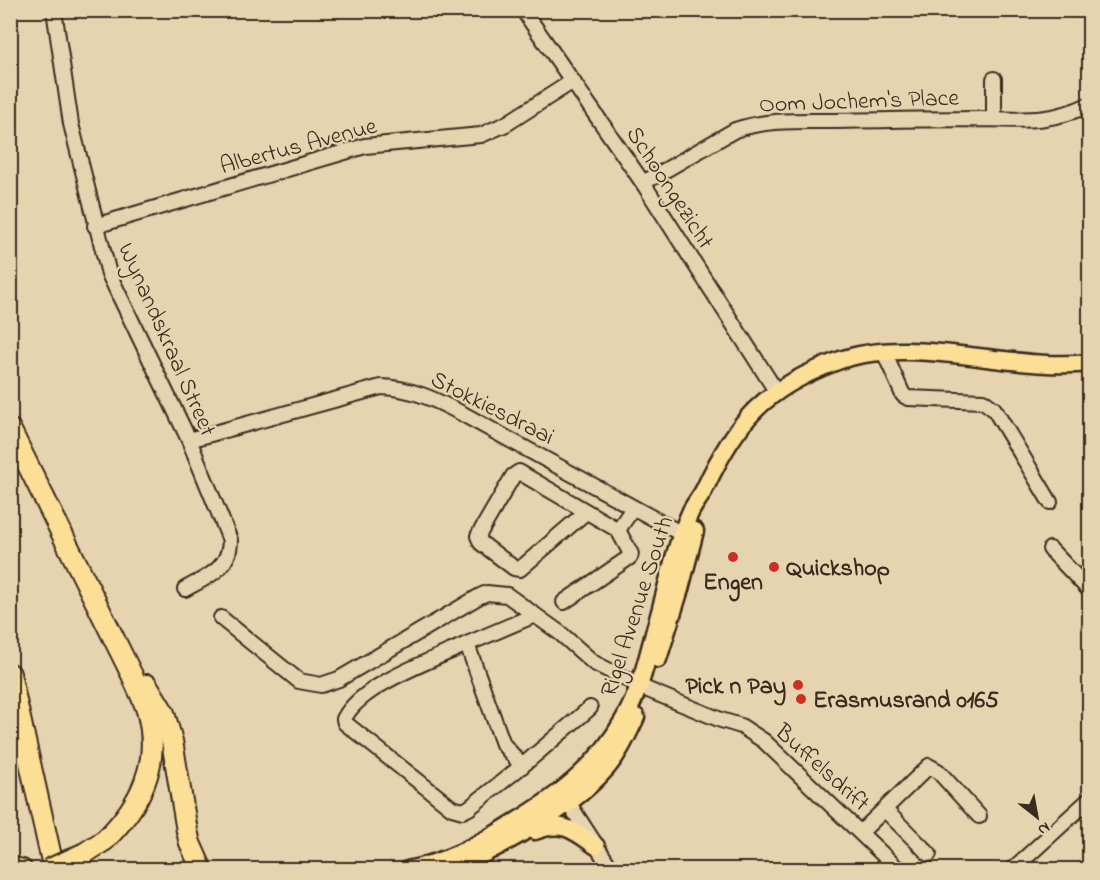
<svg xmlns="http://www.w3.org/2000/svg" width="1100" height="880" viewBox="0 0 1100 880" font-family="'Indie Flower',sans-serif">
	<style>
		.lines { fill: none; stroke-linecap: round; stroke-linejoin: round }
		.minor-casing { stroke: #3b2a1e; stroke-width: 18 }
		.major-casing { stroke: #3b2a1e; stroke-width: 21 }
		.highway-casing { stroke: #3b2a1e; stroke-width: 24 }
		.minor { stroke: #e6d4b1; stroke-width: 14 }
		.major { stroke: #fbdf96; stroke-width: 16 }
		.highway { stroke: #fbdf96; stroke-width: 20 }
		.highway-bridge-casing { stroke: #3b2a1e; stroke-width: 24; stroke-linecap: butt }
		.highway-bridge { stroke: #fbdf96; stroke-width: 20 }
		.poi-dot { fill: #c8321e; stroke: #e6d4b1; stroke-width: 2 }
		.labels { text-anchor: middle; stroke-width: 4.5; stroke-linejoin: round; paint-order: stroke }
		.street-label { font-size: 24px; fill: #3b2a1e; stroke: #e6d4b1 }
		.poi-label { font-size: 24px; font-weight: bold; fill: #3b2a1e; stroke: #e6d4b1; text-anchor: start }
	</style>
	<rect width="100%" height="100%" fill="#e6d4b1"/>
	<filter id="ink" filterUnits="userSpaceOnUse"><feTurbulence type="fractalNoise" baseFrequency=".0167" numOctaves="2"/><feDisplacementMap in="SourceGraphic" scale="12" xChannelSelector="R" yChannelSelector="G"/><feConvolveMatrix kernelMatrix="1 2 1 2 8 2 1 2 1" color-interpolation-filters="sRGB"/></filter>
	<g filter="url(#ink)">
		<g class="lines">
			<g class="minor-casing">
				<g id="minor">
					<path d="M54 10 71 124 109 274 189 440 230 540C230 569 207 577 185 589"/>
					<polyline points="523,10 643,183 776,391"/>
					<polyline points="994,119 994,79"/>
					<path d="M643 183 735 130C767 119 802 121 835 121 884 120 933 119 982 119 1023 120 1052 123 1090 104"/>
					<polyline points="95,226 365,146 481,135 506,124 573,81"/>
					<polyline points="884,352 903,395 908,398 983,401 994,409 1050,502"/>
					<path d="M189 440 381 387C411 388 434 399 461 413L691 539"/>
					<polyline points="586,512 520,569 514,568 481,543 478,536 513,476 519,472 618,530 633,508"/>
					<polyline points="1050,549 1090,591"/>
					<polyline points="564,602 630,557 631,554 618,530"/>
					<polyline points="535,615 467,644 503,744 522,766 590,708"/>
					<polyline points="221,618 299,681 321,685 339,679 480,596 487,593 507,595 560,633 594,663 648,690 721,720 741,726 764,741 899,870"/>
					<path d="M467 644C433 660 360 685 344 719L345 723 452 808 463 811 469 808 522 766"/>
					<polyline points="564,796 612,870"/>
					<polyline points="885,810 929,854"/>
					<polyline points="861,832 929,766 938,771 979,816"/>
					<polyline points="1012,870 1090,799"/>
				</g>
			</g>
			<g class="major-casing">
				<g id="major">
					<polyline points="658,659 680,589 695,531"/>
					<path d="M535 831C563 820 573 830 596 846"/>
					<path d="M407 870C448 862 482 843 517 821 561 794 598 766 624 719 642 688 648 653 658 619 668 584 675 546 690 513 694 504 701 497 705 488 736 421 764 389 835 362 911 333 1010 372 1090 363"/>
					<path d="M452 870C502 845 566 813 603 772 618 756 627 736 636 717"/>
				</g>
			</g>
			<g class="highway-casing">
				<g id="highway">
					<path d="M10 429 132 675C137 688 145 701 148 714 161 765 140 805 105 840"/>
					<polyline points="10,674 54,870"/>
					<polyline points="147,685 164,713 172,741 187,831 190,843 202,870"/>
					<polyline points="10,867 22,870"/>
				</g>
			</g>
			<use href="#minor" class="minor"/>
			<use href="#major" class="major"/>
			<use href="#highway" class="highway"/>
			<g class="highway-bridge-casing">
				<polyline id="highway-bridge" points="48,870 85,853 105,840"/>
			</g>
			<use href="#highway-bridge" class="highway-bridge"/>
		</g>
	</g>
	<g class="poi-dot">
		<circle cx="733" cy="557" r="6"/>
		<circle cx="774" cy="567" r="6"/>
		<circle cx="798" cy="685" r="6"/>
		<circle cx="801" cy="699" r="6"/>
	</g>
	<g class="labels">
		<g class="street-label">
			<text transform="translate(859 100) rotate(-2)" y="8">Oom Jochem's Place</text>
			<text transform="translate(298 145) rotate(-15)" y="8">Albertus Avenue</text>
			<text transform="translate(671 187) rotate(57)" y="8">Schoongezicht</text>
			<text transform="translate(168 339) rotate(66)" y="8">Wynandskraal Street</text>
			<text transform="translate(493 407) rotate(27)" y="8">Stokkiesdraai</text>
			<text transform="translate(636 606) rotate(-72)" y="8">Rigel Avenue South</text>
			<text transform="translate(823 767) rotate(42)" y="8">Buffelsdrift</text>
		</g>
		<g class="poi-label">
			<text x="786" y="575">Quickshop</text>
			<text x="733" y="589" text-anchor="middle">Engen</text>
			<text x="786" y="693" text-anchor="end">Pick n Pay</text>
			<text x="813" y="707">Erasmusrand 0165</text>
		</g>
	</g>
	<rect width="1100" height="880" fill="none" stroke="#e6d4b1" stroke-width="36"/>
	<rect x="18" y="18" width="1064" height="844" fill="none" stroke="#3b2a1e" stroke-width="2" filter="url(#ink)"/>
	<g transform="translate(1037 817) rotate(149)" stroke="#e6d4b1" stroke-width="4.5" paint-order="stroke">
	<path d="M0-4.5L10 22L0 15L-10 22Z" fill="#3b2a1e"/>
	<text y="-9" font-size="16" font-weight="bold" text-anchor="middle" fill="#3b2a1e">N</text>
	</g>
</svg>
